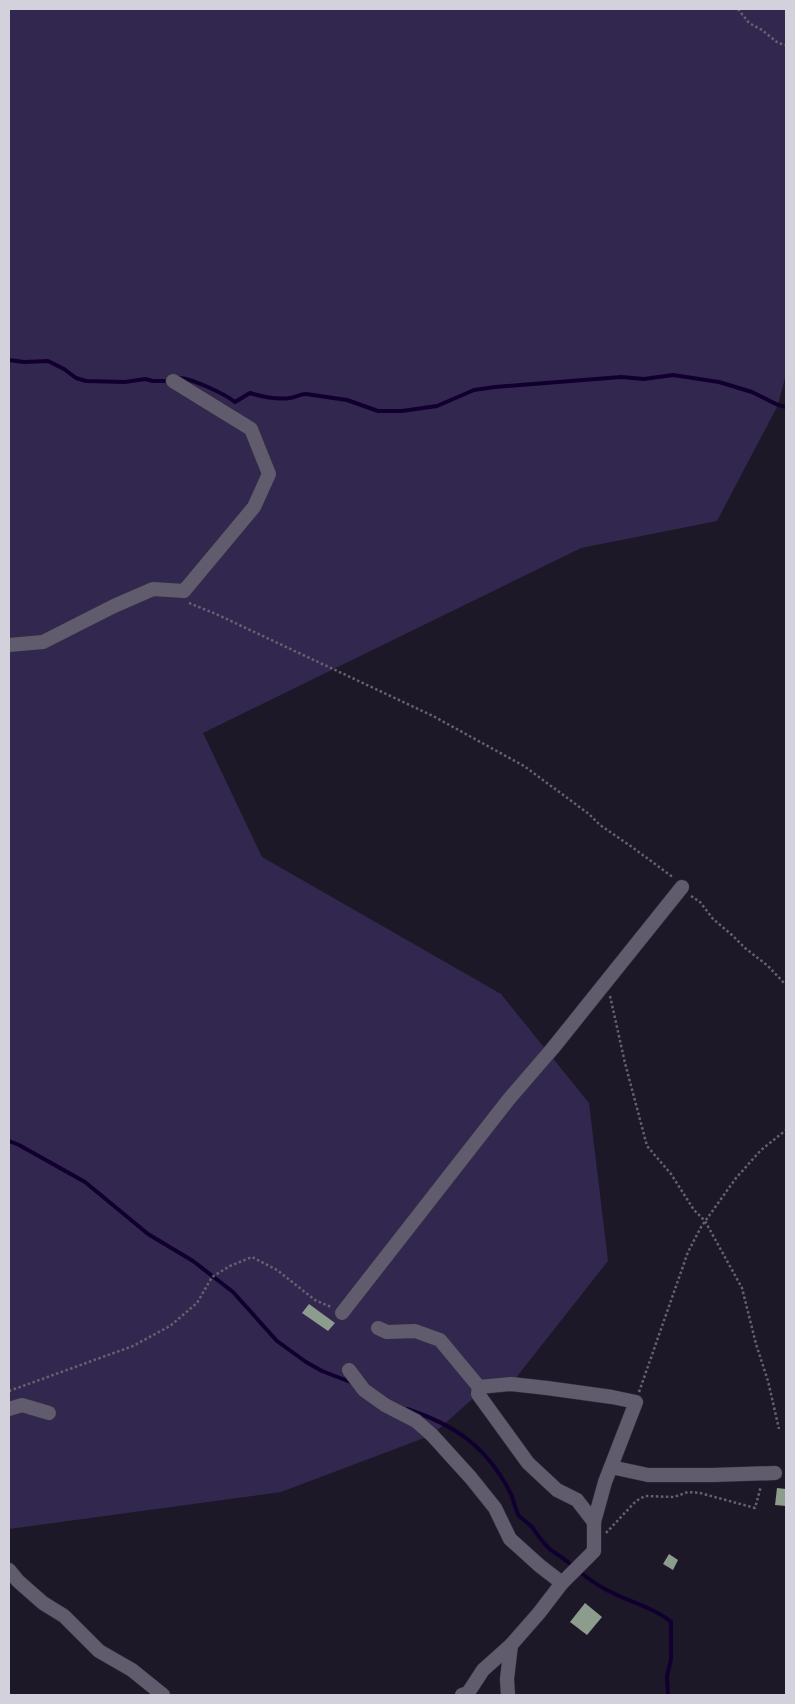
<svg xmlns="http://www.w3.org/2000/svg" width="795" height="1704" viewBox="0 0 795 1704" font-family="'PT Serif',serif">
	<style>
		.green { fill: #32284f }
		.lines { fill: none; stroke-linecap: round; stroke-linejoin: round }
		.stream { stroke: #11002f; stroke-width: 4 }
		.building { fill: #8d9d8d }
		.street-casing { stroke: #34313d; stroke-width: 15 }
		.path { stroke: #65626f; stroke-width: 2.5; stroke-dasharray: 2.5 2.5; stroke-linecap: butt }
		.street { stroke: #605c6e; stroke-width: 14 }
	</style>
	<rect width="100%" height="100%" fill="#1c1827"/>
	<polygon class="green" points="9,9 786,9 786,374 778,405 717,521 581,548 203,733 262,857 501,994 589,1103 608,1261 511,1384 478,1394 432,1435 281,1492 9,1529"/>
	<g class="lines">
		<g class="stream">
			<polyline points="9,360 24,362 48,361 64,369 76,378 86,381 125,382 145,379 153,381 170,381"/>
			<path d="M179 378C191 378 225 394 235 402L250 393C263 397 277 400 290 398 296 397 300 394 306 394L347 400 378 411H402L437 406 474 390 495 387 621 377 644 379 673 375 719 382 752 392 778 405 786 407"/>
			<polyline points="9,1141 19,1145 85,1182 148,1234 193,1261 233,1292 277,1341 306,1362 322,1371 353,1383"/>
			<path d="M407 1409C455 1425 486 1446 510 1492 514 1499 515 1511 520 1517 524 1520 528 1523 532 1527 538 1535 543 1544 551 1550 555 1553 560 1556 564 1559 577 1569 588 1580 603 1588 625 1601 652 1606 671 1622V1659L667 1676 668 1695"/>
		</g>
	</g>
	<g class="building">
		<polygon points="309,1304 335,1323 328,1331 302,1313"/>
		<polygon points="777,1488 786,1489 786,1506 775,1505"/>
		<polygon points="669,1554 678,1560 673,1570 663,1564"/>
		<polygon points="585,1603 602,1617 587,1635 570,1622"/>
	</g>
	<g class="lines">
		<g class="street-casing">
			<g id="street">
				<polyline points="9,645 43,642 114,606 153,589 184,591 254,507 269,474 251,429 173,381"/>
				<polyline points="342,1313 509,1099 553,1048 682,887"/>
				<polyline points="378,1328 387,1332 415,1331 440,1340 479,1387 511,1384 547,1388 612,1397 636,1402 605,1482 594,1522 594,1551 562,1583 539,1613 511,1645 483,1670 468,1693 462,1695"/>
				<polyline points="349,1370 364,1390 385,1405 416,1421 432,1435 471,1478 495,1508 510,1539 540,1566 562,1583"/>
				<polyline points="479,1387 478,1394 528,1463 557,1490 577,1500 594,1522"/>
				<polyline points="9,1409 22,1405 49,1413"/>
				<polyline points="611,1467 648,1475 713,1475 775,1473"/>
				<polyline points="9,1570 18,1581 43,1603 64,1616 99,1651 132,1670 163,1695"/>
				<polyline points="508,1695 507,1679 511,1645"/>
			</g>
		</g>
		<g class="path">
			<polyline points="738,9 749,23 762,30 778,43 786,45"/>
			<polyline points="189,603 216,614 433,716 524,766 589,814 600,825 632,847 674,878"/>
			<polyline points="691,896 700,902 713,919 732,935 745,948 768,966 786,985"/>
			<polyline points="610,996 625,1063 647,1146 671,1174 694,1210 705,1221 742,1288 756,1344 768,1381 779,1429"/>
			<polyline points="9,1391 133,1346 170,1326 197,1303 212,1277 230,1266 252,1257 277,1270 315,1300 331,1307"/>
			<polyline points="639,1392 688,1252 701,1227 736,1178 761,1150 786,1130"/>
			<polyline points="606,1533 636,1501 645,1496 674,1497 688,1492 700,1493 755,1508 761,1486"/>
		</g>
		<use href="#street" class="street"/>
	</g>
	<rect width="795" height="1704" fill="none" stroke="#d3d1db" stroke-width="20"/>
</svg>
